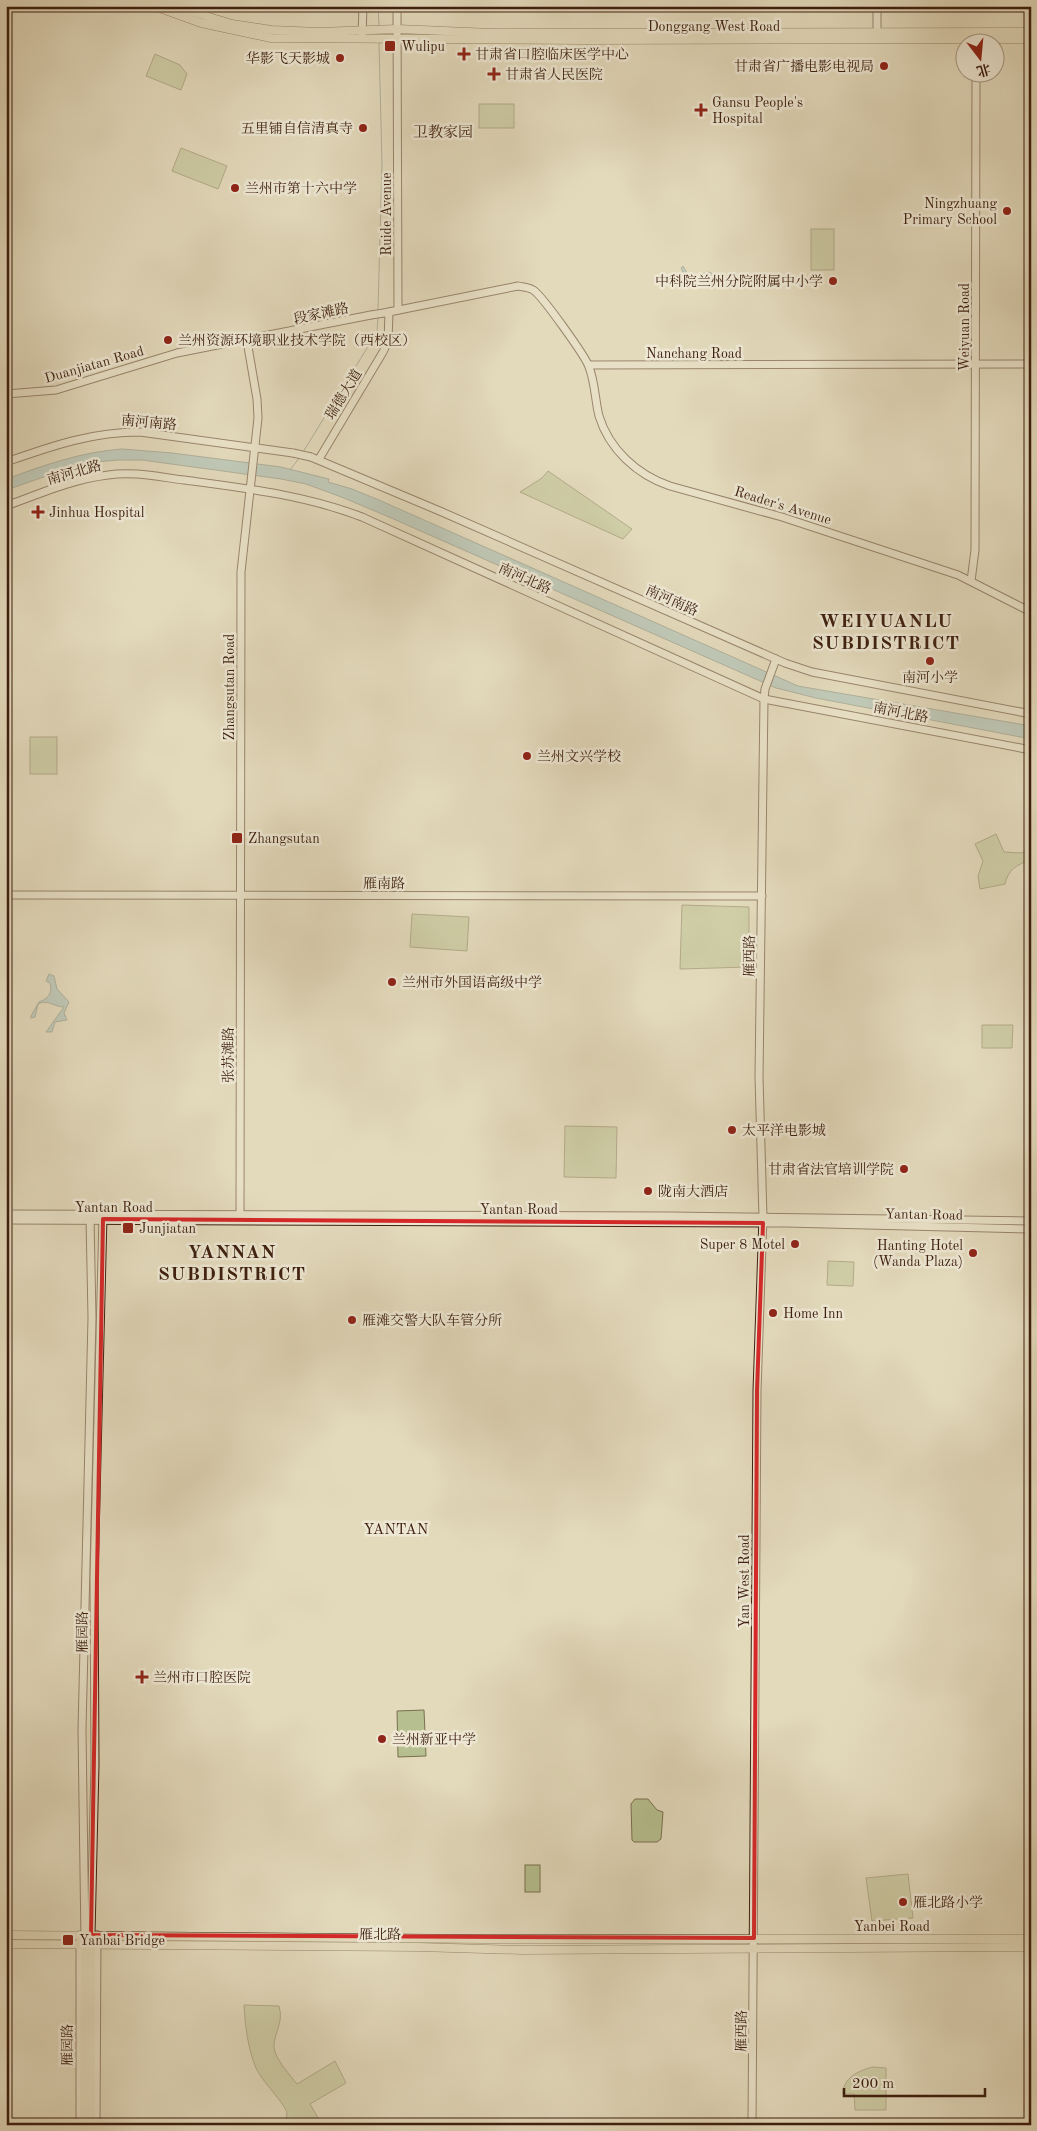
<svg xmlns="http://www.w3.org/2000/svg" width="1037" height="2131" viewBox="0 0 1037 2131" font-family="'Old Standard TT','Noto Serif SC',serif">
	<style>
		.green { fill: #b6bf8f; stroke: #7a6f4e }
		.water { fill: #97b9b9; stroke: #737b75 }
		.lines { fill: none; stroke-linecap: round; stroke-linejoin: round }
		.stream { stroke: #737b75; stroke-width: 1 }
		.secondary-casing { stroke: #3d1f0e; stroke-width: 9 }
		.primary-casing { stroke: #3d1f0e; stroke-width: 9 }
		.secondary { stroke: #ede7d3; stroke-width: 7 }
		.primary { stroke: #e3dabc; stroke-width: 8 }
		.secondary-bridge-casing { stroke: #3d1f0e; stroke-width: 9; stroke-linecap: butt }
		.secondary-bridge { stroke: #ede7d3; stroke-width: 7 }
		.marked { fill: none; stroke: #d62828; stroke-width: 4; stroke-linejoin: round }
		.poi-dot { fill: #8f2418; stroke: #ede7d3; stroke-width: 2 }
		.labels { text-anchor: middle; stroke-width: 5; stroke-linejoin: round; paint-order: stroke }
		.street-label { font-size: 14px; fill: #3d1f0e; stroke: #ede7d3 }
		.poi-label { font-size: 14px; fill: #3d1f0e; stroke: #ede7d3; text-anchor: start }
		.neighbourhood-label { font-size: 15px; fill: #3d1f0e; stroke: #ede7d3 }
		.district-label { font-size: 19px; font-weight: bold; letter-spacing: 1px; fill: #3d1f0e; stroke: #ede7d3 }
	</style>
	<rect width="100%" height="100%" fill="#e3dabc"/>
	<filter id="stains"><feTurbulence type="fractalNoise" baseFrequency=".004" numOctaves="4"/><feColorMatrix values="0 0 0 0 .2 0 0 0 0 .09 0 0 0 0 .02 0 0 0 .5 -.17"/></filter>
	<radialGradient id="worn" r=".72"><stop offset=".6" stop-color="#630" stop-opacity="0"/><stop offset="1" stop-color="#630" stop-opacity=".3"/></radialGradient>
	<g class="green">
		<polygon points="155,54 180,65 187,74 181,90 146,76"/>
		<rect x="479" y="104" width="35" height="24"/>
		<polygon points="181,148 227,166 218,189 172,171"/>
		<rect x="811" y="229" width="23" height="41"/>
		<polygon points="548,471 632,529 623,539 520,492 542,478"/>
		<rect x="30" y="737" width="27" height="37"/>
		<path d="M996 834 1004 852 1021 853 1031 849V860C1017 864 1008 870 1005 884L980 889 978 876 983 861 975 844Z"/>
		<polygon points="682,905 749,907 749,967 680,969"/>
		<polygon points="412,914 469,917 467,951 410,947"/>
		<polygon points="982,1025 1013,1025 1012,1048 982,1048"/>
		<polygon points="565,1126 617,1127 616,1178 564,1177"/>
		<polygon points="828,1261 854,1262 853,1286 827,1285"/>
		<polygon points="424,1710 426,1756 398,1757 397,1711"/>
		<polygon points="635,1799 648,1799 657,1810 663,1812 661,1839 657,1842 634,1842 632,1840 631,1804"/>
		<rect x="525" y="1865" width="15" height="27"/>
		<polygon points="908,1874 913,1918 872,1921 866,1878"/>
		<path d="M244 2005 279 2006C285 2025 270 2037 275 2052 279 2063 290 2075 297 2084L335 2061 346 2083 310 2104 322 2125H285C285 2121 287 2117 287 2113 286 2105 261 2080 256 2068 248 2049 245 2025 244 2005Z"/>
		<path d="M872 2067 886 2068V2110H855L854 2094H843C843 2078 858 2071 872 2067Z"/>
	</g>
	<g class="water">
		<polygon points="683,266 687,273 694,277 708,272 714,274 714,284 701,284 688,277 683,280 684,274 681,268"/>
		<path d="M122 449 172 453 281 467 329 479 328 482 352 489 379 500 798 686 1031 726V739L816 698 776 688 389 517 344 498 306 484 281 479 142 460H118L95 462 61 471 6 490V479C45 465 81 452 122 449Z"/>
		<path d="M49 974 54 976 57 989 69 1002 64 1013 67 1020 55 1022 52 1032H46L64 1007C54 1007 48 999 38 1004L35 1017 31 1018V1016L39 1002C47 999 53 994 50 983L46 981Z"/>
	</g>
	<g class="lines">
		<g class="stream">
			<polyline points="378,6 379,25"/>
			<polyline points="378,310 382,163 379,42"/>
			<polyline points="303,452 377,332 378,317"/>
			<polyline points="290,470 300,457"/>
		</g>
		<g class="secondary-casing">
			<g id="secondary">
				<polyline points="397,6 398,310"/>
				<polyline points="877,32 877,6"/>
				<polyline points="362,36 363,6"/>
				<path d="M384 313 518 286C522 287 529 287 533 290 541 294 586 357 589 367 595 382 595 400 599 416 609 449 637 475 670 486L782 517 958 575 1031 612"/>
				<polyline points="589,365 1031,364"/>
				<polyline points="6,394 56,390 177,353 371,315"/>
				<polyline points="311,457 442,512 785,663 812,672 1031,714"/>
				<polyline points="319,459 383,352 388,341 389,312"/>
				<path d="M6 462C52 446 91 432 140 432L293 453"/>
				<path d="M6 506C39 494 73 479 108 475 133 471 159 477 184 480 244 488 305 495 362 517L764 699 1031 750"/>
				<polyline points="971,581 975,550 976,72"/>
				<polyline points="6,895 762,896"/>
				<polyline points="6,1214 672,1216 1031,1221"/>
				<polyline points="240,1217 241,572 258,418 257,399 247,341"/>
				<polyline points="6,1220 786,1223 1031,1229"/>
				<polyline points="91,1935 95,1764 94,1578 103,1216"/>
				<polyline points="85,1941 82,1730 92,1318 90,1217"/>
				<polyline points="80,2125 80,1935"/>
				<polyline points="96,2125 97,1935"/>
				<polyline points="752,2125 757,1391 763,1217 759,1077 764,699 765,689 776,659"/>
			</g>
		</g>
		<g class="primary-casing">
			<g id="primary">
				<polyline points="154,6 201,23 271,38 588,40 1031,39"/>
				<polyline points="173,6 232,24 272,30 319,32 397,29 493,33 1031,32"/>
				<polyline points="6,1935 485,1939 1031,1939"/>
				<polyline points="91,1942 91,2125"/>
				<polyline points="6,1944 418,1947 522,1950 1031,1947"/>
				<polyline points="84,2125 85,1945"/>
			</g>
		</g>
		<use href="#secondary" class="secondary"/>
		<use href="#primary" class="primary"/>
		<g class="secondary-bridge-casing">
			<g id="secondary-bridge">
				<polyline points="371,315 384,313"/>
				<polyline points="293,453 311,457"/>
			</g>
		</g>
		<use href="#secondary-bridge" class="secondary-bridge"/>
	</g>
	<path d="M0 0H1037V2131H0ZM103 1219 763 1223 757 1391 754 1938 91 1935Z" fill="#e3dabc" fill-opacity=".55" fill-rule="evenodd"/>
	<path class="marked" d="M103 1219 763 1223 757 1391 754 1938 91 1935Z"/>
	<g class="poi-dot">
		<rect x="384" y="40" width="12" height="12" rx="2.5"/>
		<path d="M461.5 46.5h5v5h5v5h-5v5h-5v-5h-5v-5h5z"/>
		<circle cx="340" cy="58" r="5"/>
		<circle cx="884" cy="66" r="5"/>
		<path d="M491.5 66.5h5v5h5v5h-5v5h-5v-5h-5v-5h5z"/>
		<path d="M698.5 102.5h5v5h5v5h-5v5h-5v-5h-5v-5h5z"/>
		<circle cx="363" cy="128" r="5"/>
		<circle cx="235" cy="188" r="5"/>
		<circle cx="1007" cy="211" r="5"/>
		<circle cx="833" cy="281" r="5"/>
		<circle cx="168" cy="340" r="5"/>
		<path d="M35.5 504.5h5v5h5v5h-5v5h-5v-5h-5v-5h5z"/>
		<circle cx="930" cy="661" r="5"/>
		<circle cx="527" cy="756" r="5"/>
		<rect x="231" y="832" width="12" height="12" rx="2.5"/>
		<circle cx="392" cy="982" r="5"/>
		<circle cx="732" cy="1130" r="5"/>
		<circle cx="904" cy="1169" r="5"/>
		<circle cx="648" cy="1191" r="5"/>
		<rect x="122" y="1222" width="12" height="12" rx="2.5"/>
		<circle cx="795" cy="1244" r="5"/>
		<circle cx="973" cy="1253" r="5"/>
		<circle cx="773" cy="1313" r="5"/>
		<circle cx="352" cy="1320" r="5"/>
		<path d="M139.5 1669.5h5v5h5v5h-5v5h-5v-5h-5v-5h5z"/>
		<circle cx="382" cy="1739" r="5"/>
		<circle cx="903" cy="1902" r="5"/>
		<rect x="62" y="1934" width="12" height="12" rx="2.5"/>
	</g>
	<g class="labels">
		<g class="street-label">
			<text x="714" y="31">Donggang West Road</text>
			<text transform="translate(386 214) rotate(-90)" y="5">Ruide Avenue</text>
			<text transform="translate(321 313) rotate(-12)" y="5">段家滩路</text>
			<text transform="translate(964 327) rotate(-90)" y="5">Weiyuan Road</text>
			<text x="694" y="358">Nanchang Road</text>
			<text transform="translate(94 364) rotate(-16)" y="5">Duanjiatan Road</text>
			<text transform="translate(343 394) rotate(-58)" y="5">瑞德大道</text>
			<text transform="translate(149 422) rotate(5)" y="5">南河南路</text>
			<text transform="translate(74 472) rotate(-16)" y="5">南河北路</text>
			<text transform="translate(783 505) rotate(17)" y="5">Reader's Avenue</text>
			<text transform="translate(525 578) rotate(24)" y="5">南河北路</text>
			<text transform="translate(672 600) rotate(24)" y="5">南河南路</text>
			<text transform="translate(229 687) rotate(-90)" y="5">Zhangsutan Road</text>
			<text transform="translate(901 712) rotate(11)" y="5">南河北路</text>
			<text x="384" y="888">雁南路</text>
			<text transform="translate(749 956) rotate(-89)" y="5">雁西路</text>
			<text transform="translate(228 1055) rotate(-90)" y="5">张苏滩路</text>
			<text x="114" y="1212">Yantan Road</text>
			<text x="519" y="1214">Yantan Road</text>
			<text transform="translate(924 1214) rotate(1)" y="5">Yantan Road</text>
			<text transform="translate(744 1581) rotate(-90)" y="5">Yan West Road</text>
			<text transform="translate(82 1632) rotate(-90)" y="5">雁园路</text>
			<text x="892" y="1931">Yanbei Road</text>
			<text x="380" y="1939">雁北路</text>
			<text transform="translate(741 2031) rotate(-89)" y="5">雁西路</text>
			<text transform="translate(67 2045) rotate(-90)" y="5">雁园路</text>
		</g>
		<g class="poi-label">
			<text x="401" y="51">Wulipu</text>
			<text x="475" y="59">甘肃省口腔临床医学中心</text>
			<text x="330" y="63" text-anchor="end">华影飞天影城</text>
			<text x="874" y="71" text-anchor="end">甘肃省广播电影电视局</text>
			<text x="505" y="79">甘肃省人民医院</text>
			<text x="712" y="107">Gansu People's<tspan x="712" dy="16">Hospital</tspan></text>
			<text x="353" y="133" text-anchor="end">五里铺自信清真寺</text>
			<text x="245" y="193">兰州市第十六中学</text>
			<text x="997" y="208" text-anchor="end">Ningzhuang<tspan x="997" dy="16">Primary School</tspan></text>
			<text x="823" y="286" text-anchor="end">中科院兰州分院附属中小学</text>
			<text x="178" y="345">兰州资源环境职业技术学院（西校区）</text>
			<text x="49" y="517">Jinhua Hospital</text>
			<text x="930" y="682" text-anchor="middle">南河小学</text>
			<text x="537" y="761">兰州文兴学校</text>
			<text x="248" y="843">Zhangsutan</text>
			<text x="402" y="987">兰州市外国语高级中学</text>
			<text x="742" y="1135">太平洋电影城</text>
			<text x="894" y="1174" text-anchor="end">甘肃省法官培训学院</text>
			<text x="658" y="1196">陇南大酒店</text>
			<text x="139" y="1233">Junjiatan</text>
			<text x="785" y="1249" text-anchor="end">Super 8 Motel</text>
			<text x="963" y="1250" text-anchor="end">Hanting Hotel<tspan x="963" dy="16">(Wanda Plaza)</tspan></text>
			<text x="783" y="1318">Home Inn</text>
			<text x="362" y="1325">雁滩交警大队车管分所</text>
			<text x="153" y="1682">兰州市口腔医院</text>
			<text x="392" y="1744">兰州新亚中学</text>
			<text x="913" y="1907">雁北路小学</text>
			<text x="79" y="1945">Yanbai Bridge</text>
		</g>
		<g class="neighbourhood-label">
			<text x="443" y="137">卫教家园</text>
			<text x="396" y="1534">YANTAN</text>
		</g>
		<g class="district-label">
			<text x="886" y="627">WEIYUANLU<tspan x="886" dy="22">SUBDISTRICT</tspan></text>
			<text x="232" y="1258">YANNAN<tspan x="232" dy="22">SUBDISTRICT</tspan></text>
		</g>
	</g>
	<rect width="1037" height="2131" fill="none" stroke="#e3dabc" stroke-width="25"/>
	<rect x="8" y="8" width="1022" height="2116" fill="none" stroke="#3d1f0e" stroke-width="2.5"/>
	<rect x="12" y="12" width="1012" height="2106" fill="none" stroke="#3d1f0e"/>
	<g transform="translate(980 58) rotate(164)"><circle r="24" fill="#ede7d3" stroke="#a79784"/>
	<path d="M0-4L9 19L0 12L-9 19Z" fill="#8f2418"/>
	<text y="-8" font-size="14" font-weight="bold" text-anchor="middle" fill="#3d1f0e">北</text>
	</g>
	<path d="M844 2088v8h141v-8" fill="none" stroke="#3d1f0e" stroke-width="2.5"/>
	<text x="852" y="2088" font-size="15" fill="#3d1f0e" stroke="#ede7d3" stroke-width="4" paint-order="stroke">200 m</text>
	<rect width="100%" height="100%" filter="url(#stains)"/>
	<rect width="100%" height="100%" fill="url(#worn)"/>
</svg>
